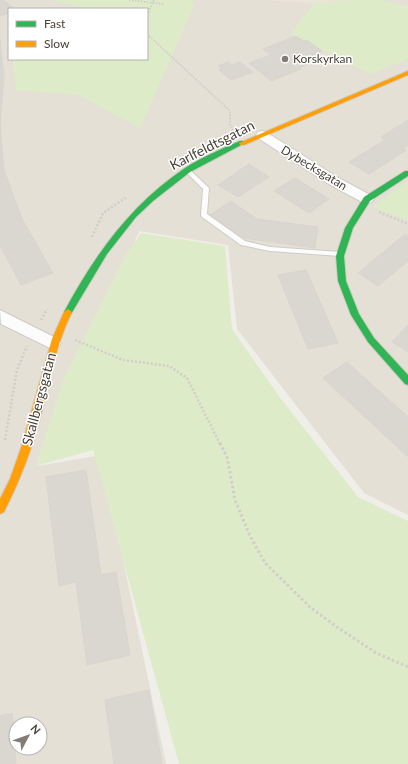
<svg xmlns="http://www.w3.org/2000/svg" width="408" height="764" viewBox="0 0 408 764" font-family="Lato,sans-serif">
	<style>
		.residential { fill: #e4e0d6; fill-rule: evenodd }
		.education { fill: #ebe5d8 }
		.green { fill: #deebc8 }
		.building { fill: #dad7d1; stroke: #d8d5cf }
		.lines { fill: none; stroke-linecap: round; stroke-linejoin: round }
		.lane-casing { stroke: #ceccc6; stroke-width: 2 }
		.street-casing { stroke: #ceccc6; stroke-width: 2 }
		.fast-casing { stroke: #d0cbc0; stroke-width: 2 }
		.slow-casing { stroke: #d0cbc0; stroke-width: 2 }
		.path-far2 { stroke: #d1ceca; stroke-width: 2; stroke-dasharray: 1.5 1.5; stroke-linecap: butt }
		.path-far1 { stroke: #d1ceca; stroke-width: 2.5; stroke-dasharray: 2 2; stroke-linecap: butt }
		.path { stroke: #d1ceca; stroke-width: 3; stroke-dasharray: 2.5 2.5; stroke-linecap: butt }
		.lane { fill: #fdfcfc; fill-rule: evenodd }
		.street { fill: #fdfcfc; fill-rule: evenodd }
		.fast { fill: #30b455; fill-rule: evenodd }
		.slow { fill: #ff9f0a; fill-rule: evenodd }
		.poi-dot { fill: #827c74; stroke: #fff; stroke-width: 1.5 }
		.labels { text-anchor: middle; stroke-width: 3; stroke-linejoin: round; paint-order: stroke }
		.far-poi-label { font-size: 12px; fill: #463f35; stroke: #fff; text-anchor: start }
		.far-street-label { font-size: 12px; fill: #463f35; stroke: #fff }
		.street-label { font-size: 14px; fill: #463f35; stroke: #fff }
	</style>
	<rect width="100%" height="100%" fill="#f0eee9"/>
	<path class="residential" d="M0 0H408V515L364 493 237 329 228 245 139 231 38 466 101 455 166 764H0ZM9 9H147V59H9ZM16 724H40V748H16Z"/>
	<polygon class="education" points="262,0 356,0 314,3"/>
	<g class="green">
		<polygon points="53,0 189,0 195,4 140,128 78,95 16,90 13,59 147,59 147,9 89,9"/>
		<polygon points="356,0 382,0 408,7 408,59 371,74 290,34 314,3"/>
		<polygon points="408,181 408,220 372,207"/>
		<polygon points="141,233 225,246 232,329 281,399 358,497 408,521 408,764 179,764 93,450 36,466 63,380 125,256"/>
	</g>
	<g class="building">
		<polygon points="0,0 6,2 12,7 12,9 9,9 9,13 0,16"/>
		<polygon points="296,36 304,41 307,40 322,51 313,55 308,64 299,68 301,69 271,81 249,63 271,55 263,49"/>
		<polygon points="0,39 4,78 0,79"/>
		<polygon points="228,62 232,65 240,62 253,72 231,80 219,70 222,69 218,66"/>
		<polygon points="4,78 0,123 0,79"/>
		<polygon points="408,120 408,145 403,149 406,150 369,174 349,162 385,140 381,137"/>
		<polygon points="0,123 4,170 0,170"/>
		<polygon points="249,164 269,177 238,197 218,185"/>
		<polygon points="0,170 4,170 22,219 0,226"/>
		<polygon points="295,178 329,199 309,213 274,191"/>
		<polygon points="231,201 257,219 318,227 315,248 244,238 210,215"/>
		<polygon points="22,219 53,273 21,285 0,245 0,226"/>
		<polygon points="405,234 408,236 408,261 378,286 358,273"/>
		<polygon points="306,270 338,343 308,349 278,275"/>
		<polygon points="408,325 408,352 392,342"/>
		<polygon points="347,362 408,417 408,457 323,378"/>
		<polygon points="86,470 101,575 116,572 130,655 87,665 76,582 59,586 46,477"/>
		<polygon points="149,690 162,764 114,764 105,700"/>
		<polygon points="12,713 16,764 0,764 0,716"/>
	</g>
	<g class="lines">
		<g class="lane-casing">
			<polygon id="lane" points="187,168 189,169 209,188 207,214 245,241 270,247 340,252 344,254 340,256 270,251 241,245 202,217 201,215 203,189 185,171 185,169"/>
		</g>
		<g class="street-casing">
			<g id="street">
				<polygon points="262,131 266,132 337,177 372,196 374,199 372,202 367,203 362,202 327,183 258,138 256,135 258,132"/>
				<polygon points="0,310 58,339 61,343 58,347 53,349 48,347 1,324"/>
			</g>
		</g>
		<g class="fast-casing">
			<g id="fast">
				<path d="M240 141H244L245 143 190 172 153 201 136 217 107 254 71 314H65L64 312C94 256 131 204 185 168 202 157 221 149 240 141Z"/>
				<polygon points="405,171 408,171 408,176 370,201 353,228 344,256 346,281 359,314 374,338 408,375 408,385 405,384 368,342 351,315 338,281 336,256 345,228 364,197"/>
			</g>
		</g>
		<g class="slow-casing">
			<g id="slow">
				<polygon points="408,71 408,75 244,145 240,145 239,143"/>
				<path d="M68 309 72 312C56 344 50 380 41 415 32 449 20 481 4 512L0 514V499L10 479 21 448 52 339 64 312Z"/>
			</g>
		</g>
		<g class="path-far2">
			<polyline points="129,0 164,4"/>
			<polyline points="147,15 154,0"/>
			<polyline points="147,34 230,111 230,124 233,131"/>
		</g>
		<g class="path-far1">
			<polyline points="379,212 408,224"/>
			<polyline points="92,237 103,213 127,197"/>
			<polyline points="41,320 47,309"/>
			<polyline points="75,340 123,360 169,366 187,378 220,444"/>
			<polyline points="5,440 17,370 27,346"/>
		</g>
		<polyline class="path" points="220,443 227,457 235,500 250,536 265,563 311,608 337,627 376,653 408,667"/>
		<use href="#lane" class="lane"/>
		<use href="#street" class="street"/>
		<use href="#fast" class="fast"/>
		<use href="#slow" class="slow"/>
	</g>
	<circle class="poi-dot" cx="285" cy="59" r="4"/>
	<g class="labels">
		<g class="far-poi-label">
			<text x="293" y="63">Korskyrkan</text>
		</g>
		<g class="far-street-label">
			<text transform="translate(314 168) rotate(31)" y="4">Dybecksgatan</text>
		</g>
		<g class="street-label">
			<text transform="translate(212 145) rotate(-27)" y="5">Karlfeldtsgatan</text>
			<text transform="translate(39 399) rotate(-75)" y="5">Skallbergsgatan</text>
		</g>
	</g>
	<rect x="8" y="8" width="140" height="52" fill="#ffffff" stroke="#b5b2ae"/>
	<rect x="16" y="21" width="20" height="6" fill="#30b455" stroke="#b5b2ae"/>
	<text x="44" y="28" font-size="12" fill="#463f35">Fast</text>
	<rect x="16" y="41" width="20" height="6" fill="#ff9f0a" stroke="#b5b2ae"/>
	<text x="44" y="48" font-size="12" fill="#463f35">Slow</text>
	<g transform="translate(28 736) rotate(49)"><circle r="19" fill="#ffffff" stroke="#b5b2ae"/>
	<path d="M0-3L7 15L0 10L-7 15Z" fill="#827c74"/>
	<text y="-6" font-size="11" font-weight="bold" text-anchor="middle" fill="#463f35">N</text>
	</g>
</svg>
